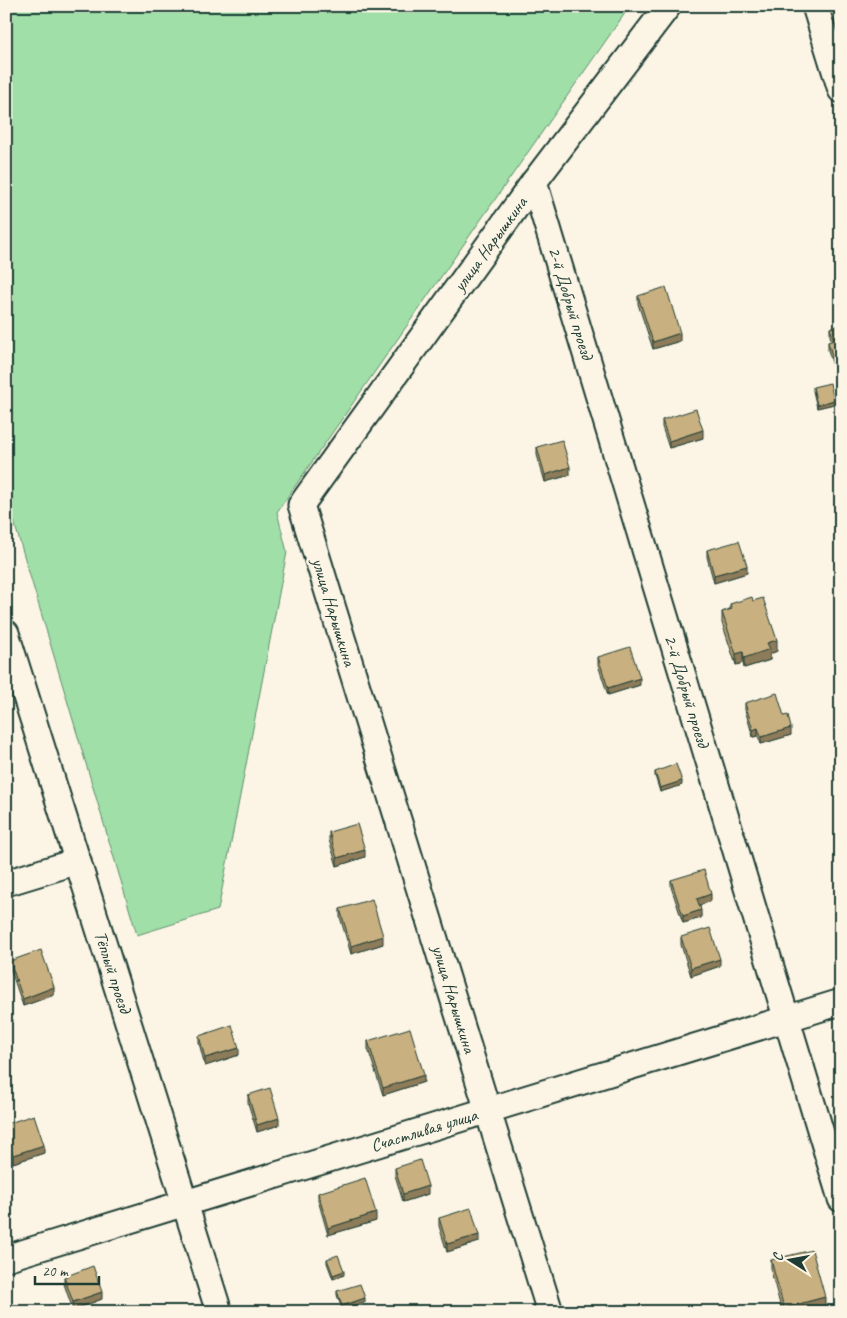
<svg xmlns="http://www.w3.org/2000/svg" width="847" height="1318" viewBox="0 0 847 1318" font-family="Caveat,sans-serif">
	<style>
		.green { fill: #a0dfa8; stroke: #608e6e }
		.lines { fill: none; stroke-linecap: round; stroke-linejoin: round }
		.street-casing { stroke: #1f3d34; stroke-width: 29 }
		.street { stroke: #fcf5e5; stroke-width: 25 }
		.wall { fill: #ad976e; stroke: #1f3d34 }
		.shaded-wall { fill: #8d7b5a; stroke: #1f3d34 }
		.building { fill: #c9b080; stroke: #1f3d34 }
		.labels { text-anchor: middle; stroke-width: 5; stroke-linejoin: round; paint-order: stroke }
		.street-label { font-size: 18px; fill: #1f3d34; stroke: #fcf5e5 }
	</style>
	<rect width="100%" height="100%" fill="#fcf5e5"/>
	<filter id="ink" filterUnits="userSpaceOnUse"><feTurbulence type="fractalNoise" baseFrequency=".02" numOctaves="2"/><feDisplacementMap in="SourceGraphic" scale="10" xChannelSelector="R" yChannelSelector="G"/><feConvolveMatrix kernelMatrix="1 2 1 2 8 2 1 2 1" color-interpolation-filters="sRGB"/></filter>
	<g filter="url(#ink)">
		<polygon class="green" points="6,6 630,6 277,512 287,552 218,910 137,935 6,495"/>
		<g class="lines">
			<g class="street-casing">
				<g id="street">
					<polyline points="815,6 841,90"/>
					<polyline points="534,182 841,1199"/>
					<polyline points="6,633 219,1312"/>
					<polyline points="6,883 78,861"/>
					<polyline points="6,1258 841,1002"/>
					<polyline points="550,1312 301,505 534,182 668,6"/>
				</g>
			</g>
			<use href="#street" class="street"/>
		</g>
		<g class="wall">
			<polygon points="638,296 680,341 653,349 638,304"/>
			<polygon points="841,325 841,367 834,369 828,350 828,342 832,341 830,336 830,328"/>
			<polygon points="813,387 834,404 817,408 813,391"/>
			<polygon points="662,420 703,438 669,448 662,427"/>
			<polygon points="537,447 570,475 545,482 537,455"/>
			<polygon points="707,550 747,573 714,583 707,557"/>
			<polygon points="753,601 777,651 770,654 770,660 744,668 743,663 736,665 722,623 722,612 730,609 730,604"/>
			<polygon points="598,657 640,685 608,695 598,665"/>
			<polygon points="745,703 784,716 791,735 761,744 758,736 753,737 745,710"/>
			<polygon points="655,772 682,785 660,792 655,776"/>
			<polygon points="329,832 365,857 337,866 329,840"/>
			<polygon points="671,880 711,901 700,905 701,918 683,923 671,887"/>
			<polygon points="340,909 383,944 351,954 340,917"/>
			<polygon points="681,937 720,966 691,976 681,945"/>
			<polygon points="10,961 54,995 23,1006 10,968"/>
			<polygon points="199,1036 239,1055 205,1066 199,1043"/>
			<polygon points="368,1041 424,1082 383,1095 368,1049"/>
			<polygon points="248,1095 279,1125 257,1132 248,1103"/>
			<polygon points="6,1124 44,1153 13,1163 6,1143"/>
			<polygon points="395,1168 428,1194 403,1202 395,1175"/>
			<polygon points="318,1193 376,1221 328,1235 318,1200"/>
			<polygon points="439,1218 479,1242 447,1252 439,1226"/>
			<polygon points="327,1259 344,1275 333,1279 327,1263"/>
			<polygon points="771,1260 825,1308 810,1312 782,1312 771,1271"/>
			<polygon points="64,1277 102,1299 73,1310 64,1284"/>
			<polygon points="337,1291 365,1302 342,1309 337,1295"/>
		</g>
		<g class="shaded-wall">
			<polygon points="680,333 680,341 653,349 653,342"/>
			<polygon points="841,359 841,367 834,369 834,362"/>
			<polygon points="834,400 834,404 817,408 817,405"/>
			<polygon points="703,430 703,438 669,448 669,441"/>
			<polygon points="570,467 570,475 545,482 545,475"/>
			<polygon points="747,566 747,573 714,583 714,575"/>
			<polygon points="777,640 777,651 770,654 770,660 744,668 744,658 767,643"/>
			<polygon points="743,652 743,663 736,665 736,654"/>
			<polygon points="640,678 640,685 608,695 608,688"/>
			<polygon points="758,728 758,736 753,737 753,730"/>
			<polygon points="791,728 791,735 761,744 761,737"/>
			<polygon points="682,781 682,785 660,792 660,788"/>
			<polygon points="365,850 365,857 337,866 337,858"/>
			<polygon points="711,894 711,901 697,906 697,899"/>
			<polygon points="701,910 701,918 683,923 683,916"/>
			<polygon points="383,936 383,944 351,954 351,946"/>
			<polygon points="720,959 720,966 691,976 691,968"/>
			<polygon points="54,987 54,995 23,1006 23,999"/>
			<polygon points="239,1048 239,1055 205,1066 205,1058"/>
			<polygon points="424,1075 424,1082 383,1095 383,1088"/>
			<polygon points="279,1118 279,1125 257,1132 257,1125"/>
			<polygon points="44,1145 44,1153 13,1163 13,1155"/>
			<polygon points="428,1186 428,1194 403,1202 403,1194"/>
			<polygon points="376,1213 376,1221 328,1235 328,1228"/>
			<polygon points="479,1235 479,1242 447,1252 447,1244"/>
			<polygon points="344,1271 344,1275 333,1279 333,1275"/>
			<polygon points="102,1292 102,1299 73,1310 73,1302"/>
			<polygon points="825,1297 825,1308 810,1312 784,1312 784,1308"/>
			<polygon points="365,1298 365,1302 342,1309 342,1306"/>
		</g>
		<g class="building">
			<polygon points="666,287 680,333 653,342 638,296"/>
			<polygon points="841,325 841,359 834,362 828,342 834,340 830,328"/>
			<polygon points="830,383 834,400 817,405 813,387"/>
			<polygon points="696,409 703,430 669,441 662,420"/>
			<polygon points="562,440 570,467 545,475 537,447"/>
			<polygon points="739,541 747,566 714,575 707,550"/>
			<polygon points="752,597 753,601 763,598 777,640 767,643 770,649 744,658 743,652 736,654 722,612 732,609 730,604"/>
			<polygon points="630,647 640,678 608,688 598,657"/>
			<polygon points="777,693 784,716 788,715 791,728 761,737 758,728 753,730 745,703"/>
			<polygon points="676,764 682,781 660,788 655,772"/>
			<polygon points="357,824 365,850 337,858 329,832"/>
			<polygon points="704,870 711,894 697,899 701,910 683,916 671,880"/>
			<polygon points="372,899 383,936 351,946 340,909"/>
			<polygon points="710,928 720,959 691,968 681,937"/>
			<polygon points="41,950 54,987 23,999 10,961"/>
			<polygon points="232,1025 239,1048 205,1058 199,1036"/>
			<polygon points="410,1028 424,1075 383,1088 368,1041"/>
			<polygon points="270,1088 279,1118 257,1125 248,1095"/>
			<polygon points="34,1115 44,1145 13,1155 6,1135 6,1124"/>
			<polygon points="420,1160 428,1186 403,1194 395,1168"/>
			<polygon points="365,1178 376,1213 328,1228 318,1193"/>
			<polygon points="471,1208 479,1235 447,1244 439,1218"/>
			<polygon points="812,1250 825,1297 784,1308 771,1260"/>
			<polygon points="338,1255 344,1271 333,1275 327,1259"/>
			<polygon points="93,1266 102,1292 73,1302 64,1277"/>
			<polygon points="360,1284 365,1298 342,1306 337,1291"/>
		</g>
	</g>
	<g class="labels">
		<g class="street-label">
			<text transform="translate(490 244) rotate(-54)" y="6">улица Нарышкина</text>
			<text transform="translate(571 303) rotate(73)" y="6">2-й Добрый проезд</text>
			<text transform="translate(334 612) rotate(73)" y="6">улица Нарышкина</text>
			<text transform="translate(687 691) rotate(73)" y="6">2-й Добрый проезд</text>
			<text transform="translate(113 972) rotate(72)" y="6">Тёплый проезд</text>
			<text transform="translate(454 999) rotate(73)" y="6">улица Нарышкина</text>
			<text transform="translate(424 1130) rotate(-17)" y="6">Счастливая улица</text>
		</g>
	</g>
	<rect width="847" height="1318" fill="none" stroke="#fcf5e5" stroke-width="25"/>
	<rect x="12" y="12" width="822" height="1293" fill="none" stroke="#1f3d34" stroke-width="2" filter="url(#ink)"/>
	<g transform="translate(790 1260) rotate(281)" stroke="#fcf5e5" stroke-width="4" paint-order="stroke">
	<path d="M0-4L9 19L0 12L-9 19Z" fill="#1f3d34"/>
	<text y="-8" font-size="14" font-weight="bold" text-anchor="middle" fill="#1f3d34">С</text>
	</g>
	<path d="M35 1276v8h64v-8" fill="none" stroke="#1f3d34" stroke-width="2.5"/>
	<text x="42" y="1276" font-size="15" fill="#1f3d34" stroke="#fcf5e5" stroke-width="4" paint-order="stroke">20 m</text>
</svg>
